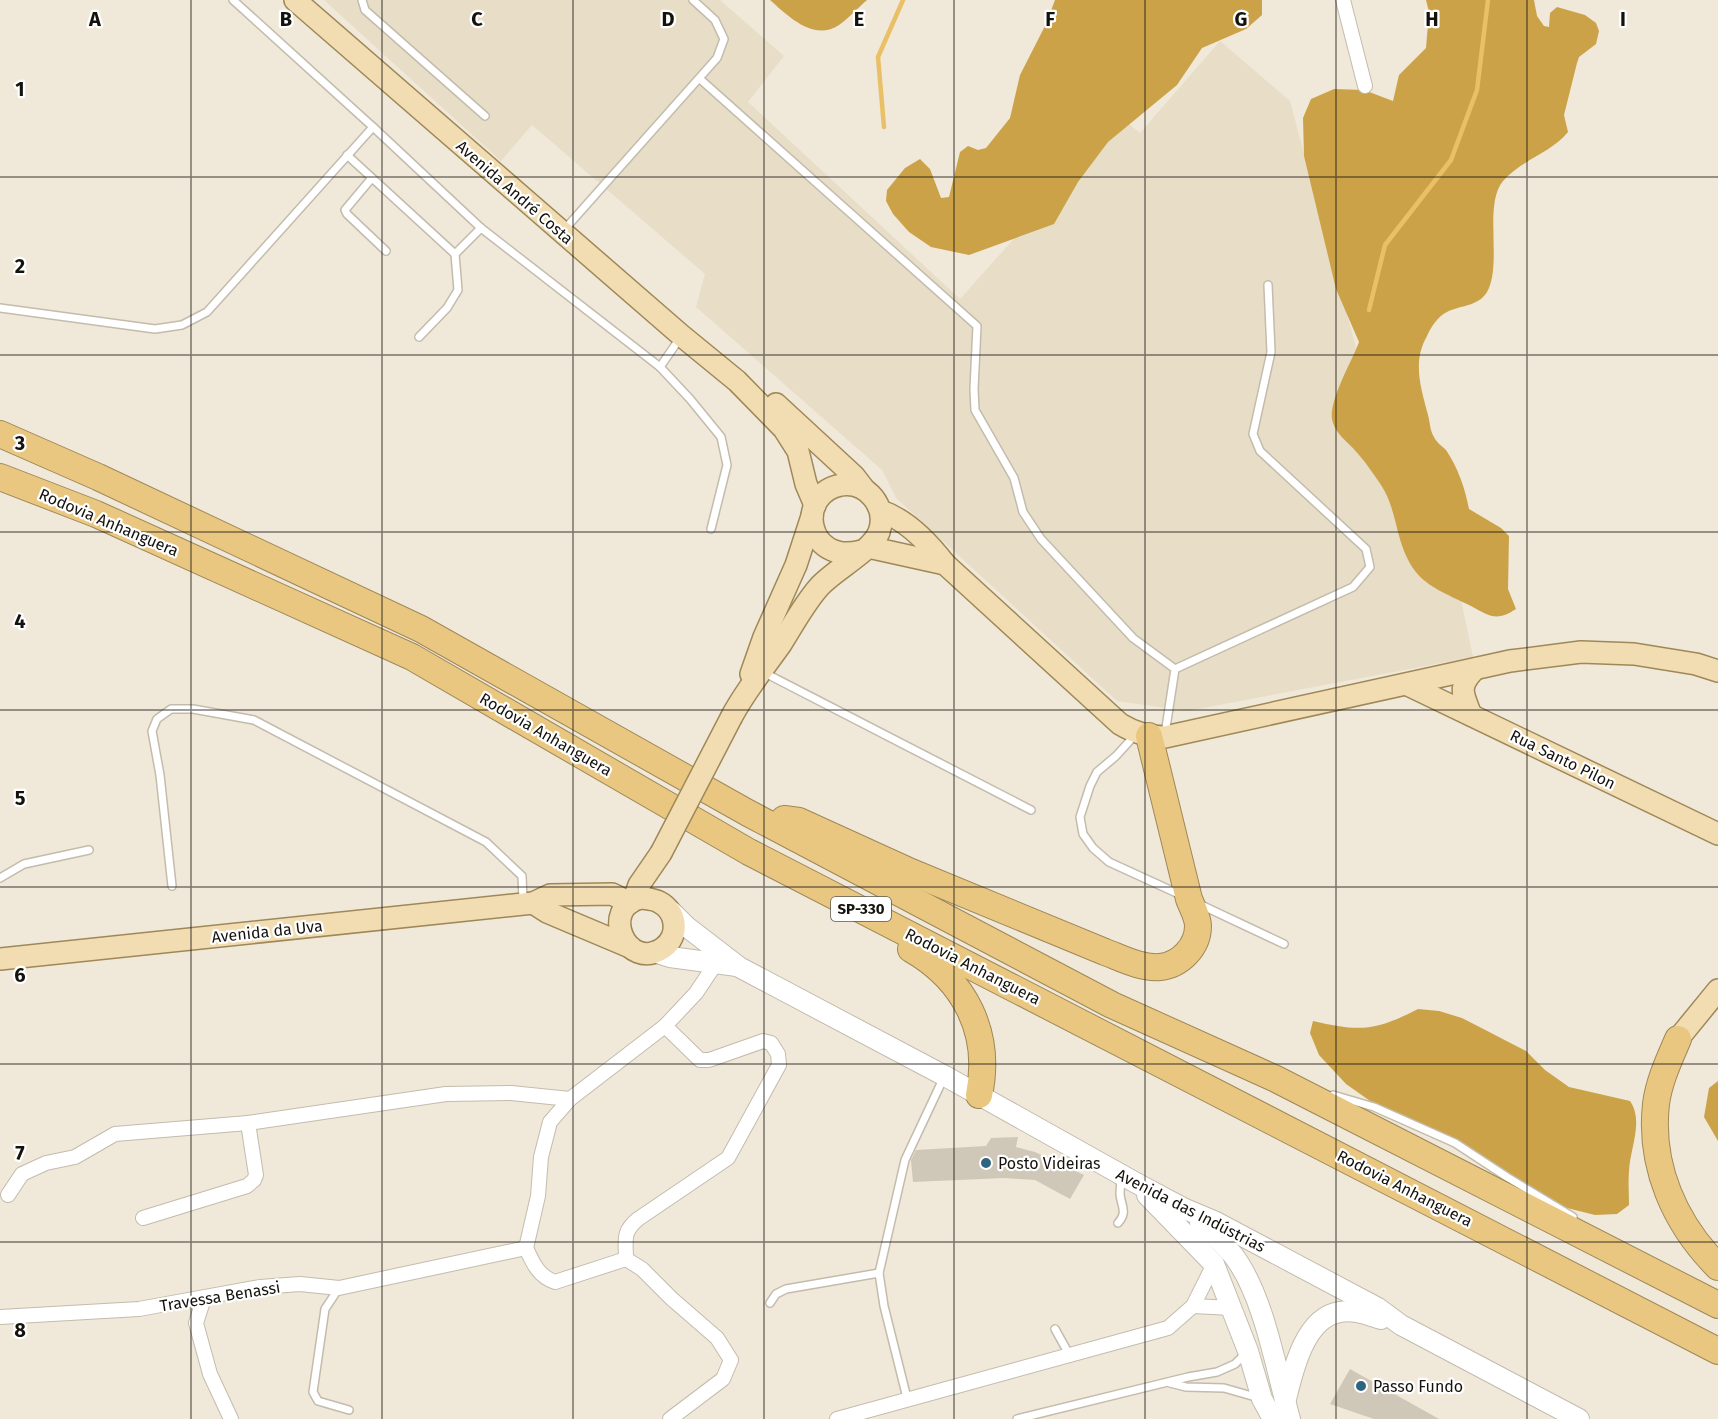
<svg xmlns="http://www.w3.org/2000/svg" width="1718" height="1419" viewBox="0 0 1718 1419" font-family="'Fira Sans',sans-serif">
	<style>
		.built { fill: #e8ddc7 }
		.forest { fill: #cba248 }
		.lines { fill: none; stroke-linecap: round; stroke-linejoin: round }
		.stream { stroke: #eac066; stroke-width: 4.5 }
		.building { fill: #cfc7b8 }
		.lane-casing { stroke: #c3bcad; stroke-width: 10 }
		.street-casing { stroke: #c3bcad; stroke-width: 16 }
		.secondary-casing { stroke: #c3bcad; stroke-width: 22 }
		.primary-casing { stroke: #9e8858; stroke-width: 24 }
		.highway-casing { stroke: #9e8858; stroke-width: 28 }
		.lane { stroke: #fff; stroke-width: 7 }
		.street { stroke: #fff; stroke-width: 14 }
		.secondary { stroke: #fff; stroke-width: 20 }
		.primary { stroke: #f2ddb3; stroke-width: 21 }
		.highway { stroke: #e9c781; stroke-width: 26 }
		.primary-bridge-casing { stroke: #9e8858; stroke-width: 24; stroke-linecap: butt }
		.primary-bridge { stroke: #f2ddb3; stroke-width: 21 }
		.grid { fill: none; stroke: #14120c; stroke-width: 1.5; stroke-opacity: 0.55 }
		.poi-dot { fill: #2f6480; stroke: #fff; stroke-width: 2 }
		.labels { text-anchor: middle; stroke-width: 4.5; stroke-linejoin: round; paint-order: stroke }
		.shield { fill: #fff; stroke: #5a5955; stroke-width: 1.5 }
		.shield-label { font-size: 15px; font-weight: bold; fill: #14120c }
		.street-label { font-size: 16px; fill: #14120c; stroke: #fff }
		.poi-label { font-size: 16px; fill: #14120c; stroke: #fff; text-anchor: start }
		.grid-label { font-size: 20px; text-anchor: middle; font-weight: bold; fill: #14120c; stroke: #fff; stroke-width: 4.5; stroke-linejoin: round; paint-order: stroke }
	</style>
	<rect width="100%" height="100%" fill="#f0e8d9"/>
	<polygon class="built" points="324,0 720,0 784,56 748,102 960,299 1122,118 1140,133 1220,41 1290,101 1366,385 1451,552 1473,657 1187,711 1117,701 896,498 882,470 696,307 705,274 532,125 501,161"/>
	<g class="forest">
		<path d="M770 0H867C858 8 849 18 839 25 814 42 788 16 770 0Z"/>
		<polygon points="1055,0 1262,0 1262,15 1246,29 1202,48 1177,85 1108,142 1078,182 1054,224 969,255 931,247 909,232 893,214 886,201 887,190 905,168 920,159 930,169 941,198 949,197 960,152 968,146 978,150 986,148 1010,118 1020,75 1046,24"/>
		<path d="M1426 0H1534L1537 16 1544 26 1549 27 1550 13 1557 7 1585 15 1596 23 1599 31 1596 44 1579 57 1577 63 1564 115 1568 132C1551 153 1521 160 1503 181 1484 204 1501 258 1489 288 1481 307 1463 304 1447 312 1438 316 1431 327 1427 336 1412 362 1421 388 1428 415 1430 422 1430 431 1434 437 1436 442 1442 446 1446 450 1458 468 1465 488 1469 509L1501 528 1509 536 1508 589 1516 609C1496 622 1490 616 1471 606 1428 585 1411 581 1398 532 1394 516 1390 498 1381 485 1374 475 1367 464 1359 455 1350 443 1335 435 1332 419 1329 400 1352 361 1359 342L1336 289 1304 156 1303 118 1311 99 1334 89 1364 90 1393 101 1399 75 1426 48 1429 12Z"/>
		<path d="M1418 1009 1439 1011 1462 1018 1526 1051 1545 1070 1569 1087 1630 1101C1644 1121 1630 1148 1629 1171 1628 1182 1629 1193 1629 1205L1617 1214 1595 1215 1567 1208 1545 1196 1529 1193 1493 1164 1373 1103 1346 1084 1319 1055 1310 1033 1313 1021C1360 1032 1375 1031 1418 1009Z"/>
		<polygon points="1718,1081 1718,1141 1704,1117 1709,1088"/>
	</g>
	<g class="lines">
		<g class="stream">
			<polyline points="884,127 878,57 903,0"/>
			<polyline points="1369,310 1385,245 1451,160 1477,90 1488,0"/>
		</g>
	</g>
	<g class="building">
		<polygon points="1018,1137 1016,1147 1035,1152 1084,1175 1070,1199 1035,1180 1004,1178 913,1182 911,1160 916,1150 986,1146 991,1138"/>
		<polygon points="1350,1369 1439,1419 1374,1419 1330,1404"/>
	</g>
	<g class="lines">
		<g class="lane-casing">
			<g id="lane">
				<polyline points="233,0 373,127"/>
				<polyline points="362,0 365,10 485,116"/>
				<polyline points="700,79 977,326 974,389 975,410 1014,478 1023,512 1041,539 1133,638 1175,669 1165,734"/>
				<polyline points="347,155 455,254"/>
				<polyline points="371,179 345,210 347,214 386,251"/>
				<polyline points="564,230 717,58 724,39 715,20 693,0"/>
				<polyline points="0,308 155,329 182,325 207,312 373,127 481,228 660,367 680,338"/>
				<polyline points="419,337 447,308 458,290 455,254 481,228"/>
				<polyline points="660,367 690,399 721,437 727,465 711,529"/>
				<polyline points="1175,669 1353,587 1370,567 1366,549 1260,451 1253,434 1271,352 1268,285"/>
				<polyline points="763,672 1031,810"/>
				<polyline points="1136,734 1116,756 1097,772 1090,786 1080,817 1083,834 1093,848 1109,862 1181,895"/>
				<polyline points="0,878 24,864 89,850"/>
				<polyline points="172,886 160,775 152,731 157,719 171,709 193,709 254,720 486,842 522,876 523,901"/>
				<polyline points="1199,904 1284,944"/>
				<polyline points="1333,1095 1374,1107 1455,1143 1507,1177 1573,1217"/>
				<path d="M1118 1223C1128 1212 1121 1206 1120 1194 1120 1189 1121 1183 1121 1178"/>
				<polyline points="339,1288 325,1309 313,1392 318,1401 349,1410"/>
				<polyline points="770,1303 776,1294 786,1289 879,1273"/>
				<polyline points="1055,1329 1070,1356"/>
				<polyline points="1170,1383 1186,1387 1224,1388 1259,1398"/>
				<polyline points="907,1398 884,1306 879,1273 905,1160 944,1077"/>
				<polyline points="1017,1419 1188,1377 1217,1372 1235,1364 1246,1353"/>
			</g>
		</g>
		<g class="street-casing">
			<g id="street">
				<polyline points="1343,0 1365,86"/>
				<polyline points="8,1195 22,1174 46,1163 75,1157 115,1134 248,1123 446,1094 511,1093 570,1099"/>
				<polyline points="143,1218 247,1186 254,1180 256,1175 248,1123"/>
				<path d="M526 1248C533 1263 538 1276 555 1282L626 1259 642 1269 672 1299 717 1338 731 1360 723 1379 670 1419"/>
				<path d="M626 1259C626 1240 622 1232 638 1219L728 1158 779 1065 778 1054 771 1043 763 1041 709 1060H700L665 1026"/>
				<polyline points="204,1298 196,1323 210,1374 231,1419"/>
				<polyline points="1193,1306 1232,1308"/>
				<polyline points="0,1317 139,1309 260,1287 300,1284 339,1288 526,1248 538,1196 541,1157 550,1122 570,1099 665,1026 696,993 716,963"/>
				<polyline points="837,1419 1168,1328 1193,1306 1214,1264"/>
			</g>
		</g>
		<g class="secondary-casing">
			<g id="secondary">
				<polyline points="671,911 687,927 739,967 945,1076 1138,1184 1185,1209 1216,1222 1378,1308 1401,1325 1579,1419"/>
				<polyline points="654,952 670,957 737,966"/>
				<polyline points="1147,1195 1214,1264 1248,1351 1262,1399 1273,1419"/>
				<path d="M1200 1223C1211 1233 1223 1243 1233 1255 1264 1295 1276 1370 1290 1419"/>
				<path d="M1286 1399C1293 1370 1305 1317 1340 1312 1354 1309 1368 1315 1381 1319"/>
			</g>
		</g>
		<g class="primary-casing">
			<g id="primary">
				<polyline points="295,0 682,336 737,381 784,429 798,451 806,484 815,505"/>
				<polyline points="776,404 854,476 864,489"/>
				<path d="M881 511C907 520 928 542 945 564L1120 724C1135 733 1147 736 1165 737L1510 661 1581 652 1634 654 1696 664 1718 671"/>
				<polyline points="868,547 945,564"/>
				<polyline points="751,674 764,637 796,565 812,516"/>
				<polyline points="1408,685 1718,834"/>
				<path d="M1471 715C1463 694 1457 687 1475 669"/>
				<path d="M732 716C746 690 764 668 781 644 793 625 804 604 819 587 834 570 872 551 879 532 888 507 867 481 841 485 794 494 807 566 861 551"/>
				<path d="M641 898C647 899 654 899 659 902 677 911 680 936 663 948 626 973 599 907 641 898Z"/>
				<polyline points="634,899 639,885 661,853"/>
				<polyline points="533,903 547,912 630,947"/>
				<polyline points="0,959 533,903 550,895 612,894 630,903"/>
				<polyline points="1678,1039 1718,990"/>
			</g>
		</g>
		<g class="highway-casing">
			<g id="highway">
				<polyline points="0,434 98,477 421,629 748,813 1112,1005 1276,1079 1718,1305"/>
				<polyline points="0,477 96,514 412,657 749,852 1718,1351"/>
				<path d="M784 819 799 821 911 872 1105 952C1121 958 1142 969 1160 967 1180 965 1198 947 1198 926 1198 917 1192 907 1189 899L1149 736"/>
				<path d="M911 949C965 980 992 1033 979 1095"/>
				<path d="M1678 1039C1669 1060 1659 1081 1656 1104 1649 1166 1675 1224 1718 1267"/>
			</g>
		</g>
		<use href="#lane" class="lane"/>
		<use href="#street" class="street"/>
		<use href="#secondary" class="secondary"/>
		<use href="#primary" class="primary"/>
		<use href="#highway" class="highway"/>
		<g class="primary-bridge-casing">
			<polyline id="primary-bridge" points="661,853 732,716"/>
		</g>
		<use href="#primary-bridge" class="primary-bridge"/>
	</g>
	<path class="grid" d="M191 0V1419M382 0V1419M573 0V1419M764 0V1419M954 0V1419M1145 0V1419M1336 0V1419M1527 0V1419M0 177H1718M0 355H1718M0 532H1718M0 710H1718M0 887H1718M0 1064H1718M0 1242H1718"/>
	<g class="poi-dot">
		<circle cx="986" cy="1163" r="6"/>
		<circle cx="1361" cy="1386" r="6"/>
	</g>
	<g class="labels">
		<rect class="shield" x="831" y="897" width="60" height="24" rx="4.5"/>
		<g class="shield-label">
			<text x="861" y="914">SP-330</text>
		</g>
		<g class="street-label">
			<text transform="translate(515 192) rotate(41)" y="6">Avenida André Costa</text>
			<text transform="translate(109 522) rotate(23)" y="6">Rodovia Anhanguera</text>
			<text transform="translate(546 734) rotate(30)" y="6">Rodovia Anhanguera</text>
			<text transform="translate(1563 759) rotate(26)" y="6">Rua Santo Pilon</text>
			<text transform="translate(267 931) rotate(-6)" y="6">Avenida da Uva</text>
			<text transform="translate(973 966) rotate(27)" y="6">Rodovia Anhanguera</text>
			<text transform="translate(1405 1188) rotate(27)" y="6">Rodovia Anhanguera</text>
			<text transform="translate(1191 1210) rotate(27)" y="6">Avenida das Indústrias</text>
			<text transform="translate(220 1296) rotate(-9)" y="6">Travessa Benassi</text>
		</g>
		<g class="poi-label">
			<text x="998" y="1169">Posto Videiras</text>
			<text x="1373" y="1392">Passo Fundo</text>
		</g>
	</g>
	<g class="grid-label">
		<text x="95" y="26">A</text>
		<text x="286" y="26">B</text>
		<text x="477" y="26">C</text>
		<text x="668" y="26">D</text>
		<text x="859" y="26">E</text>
		<text x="1050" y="26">F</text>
		<text x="1241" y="26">G</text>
		<text x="1432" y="26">H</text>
		<text x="1623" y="26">I</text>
		<text x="20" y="96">1</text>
		<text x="20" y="273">2</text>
		<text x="20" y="450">3</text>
		<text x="20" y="628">4</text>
		<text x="20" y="805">5</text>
		<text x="20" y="982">6</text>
		<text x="20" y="1160">7</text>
		<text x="20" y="1337">8</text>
	</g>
</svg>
